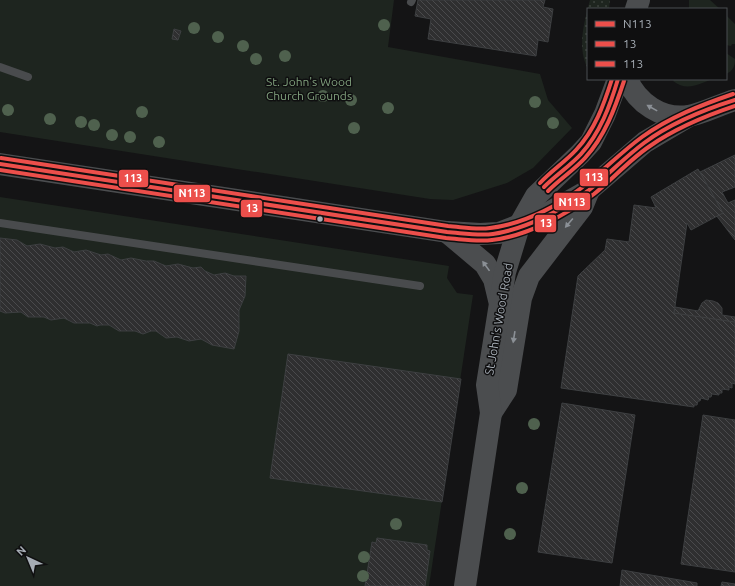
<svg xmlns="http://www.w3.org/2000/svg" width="735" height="586" viewBox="0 0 735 586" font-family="Ubuntu,sans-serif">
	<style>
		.grass { fill: url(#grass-dots) }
		.green { fill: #1e251f }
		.building { fill: url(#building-back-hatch); stroke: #3d3f41 }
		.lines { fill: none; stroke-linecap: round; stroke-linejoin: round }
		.service { stroke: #494b4d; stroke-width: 8 }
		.trunk { stroke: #4b4d4f; stroke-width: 22 }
		.bus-1-casing { stroke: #0f0f10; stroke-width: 7 }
		.bus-2-casing { stroke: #0f0f10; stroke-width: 7 }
		.bus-3-casing { stroke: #0f0f10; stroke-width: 7 }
		.bus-1 { stroke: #ec4f4b; stroke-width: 4 }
		.bus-2 { stroke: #ec4f4b; stroke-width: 4 }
		.bus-3 { stroke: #ec4f4b; stroke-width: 4 }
		.tree { fill: #4f614e }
		.oneway { fill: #8b9096 }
		.bus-dot { fill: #a6adb5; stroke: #0f0f10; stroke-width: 1.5 }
		.labels { text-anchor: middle; stroke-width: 3; stroke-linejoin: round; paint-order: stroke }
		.park-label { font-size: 12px; fill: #80a07d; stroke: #0f0f10 }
		.street-label { font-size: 12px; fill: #a6adb5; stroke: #0f0f10 }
		.line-badge { stroke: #0f0f10; stroke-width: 1.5 }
		.badge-label { font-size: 11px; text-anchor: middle; font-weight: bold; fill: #fff }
	</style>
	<defs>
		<pattern id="grass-dots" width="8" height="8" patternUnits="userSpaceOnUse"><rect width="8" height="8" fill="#1e251f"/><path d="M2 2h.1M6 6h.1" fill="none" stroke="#3c423d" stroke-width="1.8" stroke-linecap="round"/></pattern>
		<pattern id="building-back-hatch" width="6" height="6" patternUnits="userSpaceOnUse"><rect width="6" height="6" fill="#2f2f30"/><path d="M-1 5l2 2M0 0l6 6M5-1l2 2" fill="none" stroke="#4a4a4c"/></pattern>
	</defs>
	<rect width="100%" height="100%" fill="#141415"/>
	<path class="grass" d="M590 0H610L609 9H588V69C577 47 584 23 590 0Z"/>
	<g class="green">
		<polygon points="0,0 394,0 388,47 540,74 548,100 572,128 533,168 507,183 453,200 430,199 0,132"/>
		<polygon points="689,0 710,0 720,9 689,9"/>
		<polygon points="726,15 735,24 735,44 732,44 731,46 726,45"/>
		<path d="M726 53 735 59C735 66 733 71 726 74Z"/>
		<path d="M675 79H713C698 84 687 92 673 81Z"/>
		<polygon points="0,197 449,266 447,278 457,293 473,295 429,586 0,586"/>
	</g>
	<g class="building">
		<polygon points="418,0 545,0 543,7 553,9 548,42 538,40 536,56 428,39 431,19 415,16"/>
		<polygon points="174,29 181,31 178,40 172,39"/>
		<polygon points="735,155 735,187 722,192 728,203 735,200 735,240 716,215 723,213 700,172"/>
		<polygon points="698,169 723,213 691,230 687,223 674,313 735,322 735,384 732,383 732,388 729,387 729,390 722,389 722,393 719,393 719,395 712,394 711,397 709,397 708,400 701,398 700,401 698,401 697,405 694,405 694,407 561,388 578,276 605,250 607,239 629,242 634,205 656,208 651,197"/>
		<polygon points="0,238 17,240 27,246 40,244 55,248 63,247 74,252 86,250 101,255 108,254 121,260 131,258 146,261 154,261 166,266 178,264 193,268 201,267 205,271 214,275 225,273 234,276 246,276 245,296 239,310 239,331 234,349 212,345 201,339 189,341 177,337 166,338 156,331 151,331 143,334 135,331 119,331 109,325 100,325 97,326 90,323 74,323 64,318 51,320 44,317 28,317 21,312 5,313 0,311"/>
		<polygon points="706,300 713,301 718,303 722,308 722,315 735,317 735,322 674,313 675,307 698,311 702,303"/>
		<polygon points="288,354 461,379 442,502 270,478"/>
		<polygon points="562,403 635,415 612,563 538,552"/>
		<polygon points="703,415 735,420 735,572 681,564"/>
		<polygon points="377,538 427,545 427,550 430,551 425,586 365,586 372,542 376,543"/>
		<polygon points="622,570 697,583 697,586 620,586"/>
		<polygon points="722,582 735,584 735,586 721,586"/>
	</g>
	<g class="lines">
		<g class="service">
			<polyline points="411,2 412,0"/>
			<polyline points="0,67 28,77"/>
			<polyline points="0,223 420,286"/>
		</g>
		<g class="trunk">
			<polyline points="636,9 639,0"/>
			<path d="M627 79C637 103 662 120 688 116 702 114 721 104 735 100"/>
			<polyline points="0,164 447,232 480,234 499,233 543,216 589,190 645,142 689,116"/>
			<polyline points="447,232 485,264 494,279 499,300"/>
			<polyline points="491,413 506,390 521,298 529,276 582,207 589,190"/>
			<polyline points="465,586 491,413 487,385 505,272 519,226 536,196 580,154 591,142 605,114 618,79"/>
		</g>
		<g class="bus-1-casing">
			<g id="bus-1">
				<path d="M0 164 447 232C462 233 478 236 493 234 526 229 562 210 589 190 608 175 625 157 644 143 671 123 703 110 735 100"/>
				<path d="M544 187C556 175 570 166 581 154 600 133 610 106 618 79"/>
			</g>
		</g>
		<g class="bus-2-casing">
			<g id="bus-2">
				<path d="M0 170 446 238C461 239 477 242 492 240 527 236 566 215 594 194 613 179 629 160 650 146 676 128 705 116 735 106"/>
				<path d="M548 191C560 179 574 170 585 158 605 136 615 108 624 81"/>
			</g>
		</g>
		<g class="bus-3-casing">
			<g id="bus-3">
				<path d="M1 158 448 226C462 227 476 230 490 228 525 224 565 203 591 180 608 166 624 150 642 137 670 117 701 105 733 94"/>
				<path d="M540 183C551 171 565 162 576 150 595 130 604 104 612 79"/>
			</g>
		</g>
		<use href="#bus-1" class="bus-1"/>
		<use href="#bus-2" class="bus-2"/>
		<use href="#bus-3" class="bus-3"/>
	</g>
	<g class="tree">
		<circle cx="384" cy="25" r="6"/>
		<circle cx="194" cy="28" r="6"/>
		<circle cx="218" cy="37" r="6"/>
		<circle cx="243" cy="46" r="6"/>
		<circle cx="285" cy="56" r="6"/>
		<circle cx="256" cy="59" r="6"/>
		<circle cx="323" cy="96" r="6"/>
		<circle cx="351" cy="100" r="6"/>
		<circle cx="535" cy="102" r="6"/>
		<circle cx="388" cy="108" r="6"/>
		<circle cx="8" cy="110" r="6"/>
		<circle cx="142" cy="112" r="6"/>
		<circle cx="50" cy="119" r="6"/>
		<circle cx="81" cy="122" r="6"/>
		<circle cx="553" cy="123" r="6"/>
		<circle cx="94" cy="125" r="6"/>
		<circle cx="354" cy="128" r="6"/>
		<circle cx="112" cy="135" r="6"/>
		<circle cx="130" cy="137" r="6"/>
		<circle cx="159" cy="142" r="6"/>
		<circle cx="534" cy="424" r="6"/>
		<circle cx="522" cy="488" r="6"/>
		<circle cx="396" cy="524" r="6"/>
		<circle cx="510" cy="534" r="6"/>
		<circle cx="364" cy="557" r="6"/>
		<circle cx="363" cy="576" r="6"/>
	</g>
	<defs><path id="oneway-solid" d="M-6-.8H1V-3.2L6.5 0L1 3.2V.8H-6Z"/></defs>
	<g class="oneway">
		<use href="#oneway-solid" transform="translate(652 108) rotate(-151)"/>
		<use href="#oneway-solid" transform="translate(569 223) rotate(130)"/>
		<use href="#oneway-solid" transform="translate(486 266) rotate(-126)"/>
		<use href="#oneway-solid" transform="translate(514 337) rotate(99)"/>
	</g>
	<circle class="bus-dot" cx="320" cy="219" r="3.5"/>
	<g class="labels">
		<g class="park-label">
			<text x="309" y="86">St. John's Wood<tspan x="309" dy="14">Church Grounds</tspan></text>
		</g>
		<g class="street-label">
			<text transform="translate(499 319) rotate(-80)" y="4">St John's Wood Road</text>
		</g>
	</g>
	<g class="line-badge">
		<rect x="579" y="168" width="30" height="19" rx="4" fill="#ec4f4b"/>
		<rect x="118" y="169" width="31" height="19" rx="4" fill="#ec4f4b"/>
		<rect x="173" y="184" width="38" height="19" rx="4" fill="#ec4f4b"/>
		<rect x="553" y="192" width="38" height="19" rx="4" fill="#ec4f4b"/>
		<rect x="240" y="199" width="23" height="19" rx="4" fill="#ec4f4b"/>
		<rect x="534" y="214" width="23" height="19" rx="4" fill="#ec4f4b"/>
	</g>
	<g class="badge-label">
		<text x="594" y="181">113</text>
		<text x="133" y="182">113</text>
		<text x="192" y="197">N113</text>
		<text x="572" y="206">N113</text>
		<text x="252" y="212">13</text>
		<text x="546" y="227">13</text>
	</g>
	<rect x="587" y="8" width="140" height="72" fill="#0f0f10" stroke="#4b4e52"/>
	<rect x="595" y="21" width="20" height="6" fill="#ec4f4b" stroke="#4b4e52"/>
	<text x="623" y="28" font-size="12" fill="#a6adb5">N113</text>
	<rect x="595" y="41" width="20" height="6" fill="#ec4f4b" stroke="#4b4e52"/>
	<text x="623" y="48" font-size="12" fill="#a6adb5">13</text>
	<rect x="595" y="61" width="20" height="6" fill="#ec4f4b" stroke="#4b4e52"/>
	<text x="623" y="68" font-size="12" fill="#a6adb5">113</text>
	<g transform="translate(28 558) rotate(316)" stroke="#0f0f10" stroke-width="3" paint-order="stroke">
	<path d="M0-3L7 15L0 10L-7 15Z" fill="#a6adb5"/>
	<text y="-6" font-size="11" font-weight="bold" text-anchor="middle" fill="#a6adb5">N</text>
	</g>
</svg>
